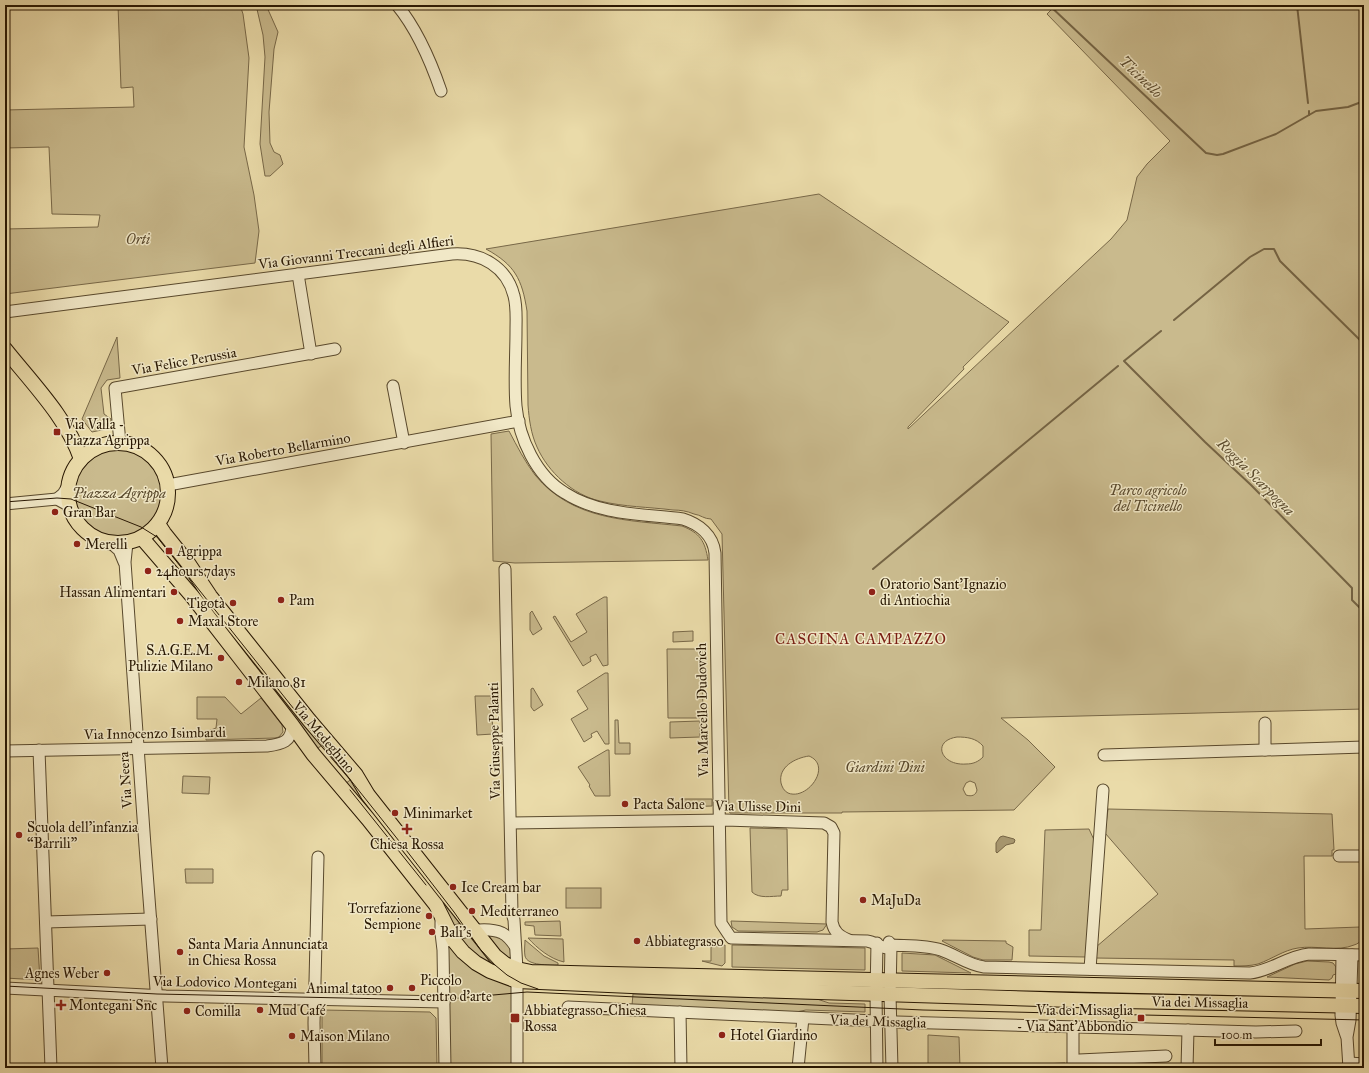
<svg xmlns="http://www.w3.org/2000/svg" width="1369" height="1073" viewBox="0 0 1369 1073" font-family="'IM FELL Great Primer',serif">
	<style>
		.green { fill: #c9ba8d; stroke: #786848; fill-rule: evenodd }
		.water { fill: #a89870; stroke: #756444 }
		.lines { fill: none; stroke-linecap: round; stroke-linejoin: round }
		.stream { stroke: #756444; stroke-width: 2 }
		.minor-casing { stroke: #58482c; stroke-width: 13 }
		.major-casing { stroke: #281702; stroke-width: 16 }
		.minor { stroke: #f1e8c7; stroke-width: 11 }
		.major { stroke: #eadba9; stroke-width: 14 }
		.tram { stroke: #281702; stroke-width: 1 }
		.poi-dot { fill: #8f2418; stroke: #f1e8c7; stroke-width: 1.5 }
		.labels { text-anchor: middle; stroke-width: 3; stroke-linejoin: round; paint-order: stroke }
		.park-label { font-size: 14px; font-style: italic; fill: #58482c; stroke: #f1e8c7 }
		.street-label { font-size: 14px; fill: #281702; stroke: #f1e8c7 }
		.poi-label { font-size: 14px; fill: #281702; stroke: #f1e8c7; text-anchor: start }
		.water-label { font-size: 15px; font-style: italic; fill: #5b4b2e; stroke: #f1e8c7 }
		.neighbourhood-label { font-size: 15px; letter-spacing: 1px; fill: #7a1f14; stroke: #f1e8c7 }
	</style>
	<rect width="100%" height="100%" fill="#eadba9"/>
	<filter id="stains"><feTurbulence type="fractalNoise" baseFrequency=".005" numOctaves="4"/><feColorMatrix values="0 0 0 0 .2 0 0 0 0 .09 0 0 0 0 .02 0 0 0 .5 -.17"/></filter>
	<radialGradient id="worn" r=".72"><stop offset=".6" stop-color="#630" stop-opacity="0"/><stop offset="1" stop-color="#630" stop-opacity=".3"/></radialGradient>
	<g class="green">
		<polygon points="118,5 240,5 243,14 249,58 244,147 254,195 259,231 255,263 5,294 5,229 98,227 100,215 52,214 49,147 5,148 5,110 134,107 133,87 121,88"/>
		<polygon points="256,5 266,5 278,32 274,49 269,112 270,143 274,152 280,155 283,164 270,176 265,176 260,144 265,57 263,35"/>
		<path d="M1050 5H1364V709L1001 718 1028 740 1055 767 1014 810 842 812V813H730L729 811 722 534 711 519C704 519 701 515 694 514 687 511 680 510 673 510 649 507 624 507 600 501 573 495 548 472 537 447 531 434 529 419 528 405L527 311C522 279 515 265 486 249L819 194 1009 322 963 367 964 369 908 427V429L1111 239 1127 220 1137 177 1147 164 1170 141 1047 14 1053 8ZM957 737C967 737 976 738 983 746V757C978 762 973 764 966 764 941 766 931 741 957 737ZM809 756C833 766 807 801 788 793 784 791 782 787 781 783 778 767 795 758 809 756ZM970 781 975 783 977 790C976 795 972 797 966 795L963 789 966 783Z"/>
		<polygon points="117,337 120,378 107,380 101,388 104,414 111,419 111,428 92,432 82,419"/>
		<path d="M509 431C517 446 525 462 535 475 573 521 628 520 682 526 700 533 705 541 708 560L515 563 493 561 491 434Z"/>
		<circle cx="119" cy="493" r="46"/>
		<polygon points="187,568 325,743 314,751 176,576"/>
		<polygon points="604,597 607,597 608,665 603,666 596,654 590,657 591,661 583,666 553,617 555,616 571,642 587,632 576,614"/>
		<polygon points="532,611 542,629 533,635 530,630 530,613"/>
		<polygon points="693,631 693,641 673,642 673,632"/>
		<polygon points="667,649 702,649 703,718 668,718"/>
		<polygon points="605,673 608,673 609,744 605,744 597,731 591,734 592,737 584,742 571,719 588,709 577,691"/>
		<polygon points="533,688 543,705 534,711 531,707 531,689"/>
		<polygon points="475,696 491,696 493,734 477,735"/>
		<polygon points="197,697 225,697 241,714 261,698 282,725 283,732 279,737 275,738 206,740 206,732 216,728 217,719 197,719"/>
		<polygon points="615,720 618,720 619,743 630,743 630,754 615,754"/>
		<polygon points="700,721 700,737 670,738 670,722"/>
		<polygon points="607,750 609,750 610,796 595,796 589,786 590,785 578,767"/>
		<polygon points="183,776 210,777 209,794 182,793"/>
		<polygon points="353,778 465,922 454,925 342,786"/>
		<polygon points="682,799 712,799 712,806 682,807"/>
		<path d="M1108 809 1332 814 1334 850H1332V856H1304L1305 929 1360 927 1364 932V938C1361 941 1358 944 1354 945 1338 952 1315 945 1298 948 1284 950 1272 959 1258 964 1250 966 1242 966 1234 966V960L1095 958 1096 947 1158 894 1105 833Z"/>
		<path d="M750 828 787 829 788 890H782L781 896C772 896 759 899 752 892Z"/>
		<polygon points="1089,829 1095,842 1086,957 1029,956 1029,930 1041,930 1045,830"/>
		<polygon points="185,869 213,869 213,883 186,883"/>
		<rect x="566" y="888" width="35" height="20"/>
		<polygon points="560,921 561,936 535,935 534,926 525,925 525,922"/>
		<polygon points="731,921 827,924 823,930 817,932 738,931 732,927"/>
		<polygon points="472,935 511,971 477,960 460,937"/>
		<polygon points="484,935 501,937 512,950 511,964"/>
		<path d="M528 938 563 939 564 962C550 959 537 948 528 938Z"/>
		<path d="M525 940 544 956 558 963V965C550 965 527 966 525 956 524 951 525 945 525 940Z"/>
		<polygon points="943,940 1006,941 1006,943 1013,947 1012,960 983,960 973,957 942,941"/>
		<polygon points="725,945 725,963 722,966 702,961 711,961 711,947"/>
		<polygon points="732,945 865,948 865,970 732,967"/>
		<polygon points="449,946 513,985 512,1068 447,1068 447,950"/>
		<polygon points="38,948 40,980 5,978 5,949"/>
		<polygon points="902,953 935,955 971,973 902,971"/>
		<polygon points="1307,961 1329,962 1333,963 1336,967 1336,974 1333,975 1332,978 1329,980 1267,977 1295,964"/>
		<polygon points="982,987 1279,995 1276,998 982,992"/>
		<polygon points="633,994 817,999 829,1003 865,1004 865,1012 806,1010 796,1012 632,1005"/>
		<polygon points="323,1010 430,1012 436,1018 437,1068 322,1068 322,1011"/>
		<polygon points="928,1035 959,1037 960,1068 928,1068"/>
		<polygon points="1065,1063 1065,1068 1018,1068 1018,1065"/>
	</g>
	<polygon class="water" points="1003,836 1014,839 1015,840 1014,843 1006,845 997,853 996,852 996,843 1000,837"/>
	<g class="lines">
		<g class="stream">
			<polyline points="1049,5 1206,153 1217,155 1223,154 1276,134 1316,111 1348,107 1364,101"/>
			<polyline points="1297,5 1308,103"/>
			<polyline points="1309,111 1309,115"/>
			<polyline points="1174,320 1250,257 1264,249 1274,249 1280,261 1364,344"/>
			<polyline points="1161,331 1124,361 1205,442 1251,485 1352,588 1352,600 1364,612"/>
			<polyline points="873,569 1118,366"/>
		</g>
		<g class="minor-casing">
			<g id="minor">
				<path d="M397 5C416 28 431 62 441 91"/>
				<polyline points="298,274 311,354"/>
				<path d="M5 312 452 254C481 252 507 267 514 296 517 307 516 319 516 330 516 355 514 381 516 406 519 438 536 476 565 493 599 515 644 514 683 519 699 524 713 535 715 553L721 923 731 938 867 941C875 942 879 947 887 948L891 945C907 946 926 945 941 950 956 955 968 965 984 967L1250 973C1271 971 1288 956 1309 954L1364 955"/>
				<polyline points="393,386 404,443"/>
				<polyline points="120,443 115,388 335,349"/>
				<polyline points="168,485 519,421"/>
				<polyline points="57,499 63,494 69,484"/>
				<polyline points="5,504 57,499 66,504 71,510"/>
				<polyline points="111,543 119,550 124,562"/>
				<polyline points="127,543 125,562 145,846 162,1068"/>
				<polyline points="505,569 512,913 514,920 517,969 517,1068"/>
				<polyline points="1265,723 1265,750"/>
				<polyline points="39,750 51,1068"/>
				<path d="M5 751 267 746C282 744 292 742 292 725"/>
				<polyline points="1104,755 1364,747"/>
				<path d="M511 823 725 820 824 823 831 827 834 833 832 922C834 932 839 936 849 940"/>
				<polyline points="1339,856 1364,856"/>
				<polyline points="441,916 441,933 443,950 445,1068"/>
				<polyline points="46,922 151,919"/>
				<path d="M447 941C457 930 488 927 502 933 508 936 511 940 515 946"/>
				<polyline points="889,942 891,945 890,995 892,1068"/>
				<polyline points="1342,955 1341,1015 1342,1023 1346,1035"/>
				<polyline points="1090,969 1103,790"/>
				<polyline points="5,988 166,996 444,1002"/>
				<polyline points="568,1007 897,1022 1256,1032 1296,1031"/>
				<polyline points="680,1012 681,1068"/>
				<polyline points="1079,1060 1166,1056"/>
				<polyline points="1349,1063 1364,1064"/>
				<polyline points="315,1068 314,1023 318,857"/>
				<polyline points="798,1068 803,1018"/>
				<polyline points="877,1068 876,994 877,943"/>
				<polyline points="1073,1068 1073,1028"/>
				<polyline points="1187,1068 1188,1030"/>
				<polyline points="1349,1068 1347,1037 1350,1020 1352,955"/>
			</g>
		</g>
		<g class="major-casing">
			<g id="major">
				<path d="M5 349C32 383 67 418 81 459"/>
				<circle cx="118" cy="493" r="50"/>
				<polyline points="158,524 164,533 188,563 210,596 309,720 356,775 368,795 495,956 505,964 517,969 531,972 609,974 1364,991"/>
				<polyline points="142,538 192,596 292,725 313,754 368,819 436,905 454,941 463,952 476,963 490,971 517,981 654,987 1072,1000 1364,1006"/>
			</g>
		</g>
		<use href="#minor" class="minor"/>
		<use href="#major" class="major"/>
		<g class="tram">
			<polyline points="5,502 57,498 71,499 141,527 157,537 403,846 454,912 480,949 495,965 507,975 521,983 538,989"/>
			<polyline points="350,790 426,885"/>
			<polyline points="5,986 157,994 437,1000 527,992 923,1010 1364,1020"/>
		</g>
	</g>
	<g class="poi-dot">
		<rect x="53" y="428" width="8" height="8" rx="2"/>
		<circle cx="55" cy="512" r="4"/>
		<circle cx="77" cy="544" r="4"/>
		<rect x="165" y="547" width="8" height="8" rx="2"/>
		<circle cx="148" cy="571" r="4"/>
		<circle cx="174" cy="592" r="4"/>
		<circle cx="872" cy="592" r="4"/>
		<circle cx="281" cy="600" r="4"/>
		<circle cx="233" cy="603" r="4"/>
		<circle cx="180" cy="621" r="4"/>
		<circle cx="221" cy="658" r="4"/>
		<circle cx="239" cy="682" r="4"/>
		<circle cx="625" cy="804" r="4"/>
		<circle cx="395" cy="813" r="4"/>
		<path d="M405 823h4v4h4v4h-4v4h-4v-4h-4v-4h4z"/>
		<circle cx="19" cy="835" r="4"/>
		<circle cx="453" cy="887" r="4"/>
		<circle cx="863" cy="900" r="4"/>
		<circle cx="472" cy="911" r="4"/>
		<circle cx="429" cy="916" r="4"/>
		<circle cx="432" cy="932" r="4"/>
		<circle cx="637" cy="941" r="4"/>
		<circle cx="180" cy="952" r="4"/>
		<circle cx="107" cy="973" r="4"/>
		<circle cx="390" cy="988" r="4"/>
		<circle cx="412" cy="988" r="4"/>
		<path d="M59 999h4v4h4v4h-4v4h-4v-4h-4v-4h4z"/>
		<circle cx="260" cy="1010" r="4"/>
		<circle cx="187" cy="1011" r="4"/>
		<rect x="510" y="1013" width="10" height="10" rx="2"/>
		<rect x="1137" y="1014" width="8" height="8" rx="2"/>
		<circle cx="722" cy="1035" r="4"/>
		<circle cx="292" cy="1036" r="4"/>
	</g>
	<g class="labels">
		<g class="park-label">
			<text x="138" y="244">Orti</text>
			<text x="1148" y="495">Parco agricolo<tspan x="1148" dy="16">del Ticinello</tspan></text>
			<text x="119" y="498">Piazza Agrippa</text>
			<text x="885" y="772">Giardini Dini</text>
		</g>
		<g class="street-label">
			<text transform="translate(356 252) rotate(-7)" y="5">Via Giovanni Treccani degli Alfieri</text>
			<text transform="translate(184 361) rotate(-10)" y="5">Via Felice Perussia</text>
			<text transform="translate(283 449) rotate(-10)" y="5">Via Roberto Bellarmino</text>
			<text transform="translate(702 710) rotate(-91)" y="5">Via Marcello Dudovich</text>
			<text transform="translate(155 733) rotate(-1)" y="5">Via Innocenzo Isimbardi</text>
			<text transform="translate(324 737) rotate(50)" y="5">Via Medeghino</text>
			<text transform="translate(494 741) rotate(-91)" y="5">Via Giuseppe Palanti</text>
			<text transform="translate(125 780) rotate(-94)" y="5">Via Neera</text>
			<text transform="translate(758 806) rotate(1)" y="5">Via Ulisse Dini</text>
			<text transform="translate(225 982) rotate(1)" y="5">Via Lodovico Montegani</text>
			<text transform="translate(1200 1002) rotate(1)" y="5">Via dei Missaglia</text>
			<text transform="translate(878 1021) rotate(2)" y="5">Via dei Missaglia</text>
		</g>
		<g class="poi-label">
			<text x="65" y="429">Via Valla -<tspan x="65" dy="16">Piazza Agrippa</tspan></text>
			<text x="63" y="517">Gran Bar</text>
			<text x="85" y="549">Merelli</text>
			<text x="177" y="556">Agrippa</text>
			<text x="156" y="576">24hours7days</text>
			<text x="880" y="589">Oratorio Sant'Ignazio<tspan x="880" dy="16">di Antiochia</tspan></text>
			<text x="166" y="597" text-anchor="end">Hassan Alimentari</text>
			<text x="289" y="605">Pam</text>
			<text x="225" y="608" text-anchor="end">Tigotà</text>
			<text x="188" y="626">Maxal Store</text>
			<text x="213" y="655" text-anchor="end">S.A.G.E.M.<tspan x="213" dy="16">Pulizie Milano</tspan></text>
			<text x="247" y="687">Milano 81</text>
			<text x="633" y="809">Pacta Salone</text>
			<text x="403" y="818">Minimarket</text>
			<text x="27" y="832">Scuola dell’infanzia<tspan x="27" dy="16">“Barrili”</tspan></text>
			<text x="407" y="849" text-anchor="middle">Chiesa Rossa</text>
			<text x="461" y="892">Ice Cream bar</text>
			<text x="871" y="905">MaJuDa</text>
			<text x="421" y="913" text-anchor="end">Torrefazione<tspan x="421" dy="16">Sempione</tspan></text>
			<text x="480" y="916">Mediterraneo</text>
			<text x="440" y="937">Bali's</text>
			<text x="645" y="946">Abbiategrasso</text>
			<text x="188" y="949">Santa Maria Annunciata<tspan x="188" dy="16">in Chiesa Rossa</tspan></text>
			<text x="99" y="978" text-anchor="end">Agnes Weber</text>
			<text x="420" y="985">Piccolo<tspan x="420" dy="16">centro d'arte</tspan></text>
			<text x="382" y="993" text-anchor="end">Animal tatoo</text>
			<text x="69" y="1010">Montegani Snc</text>
			<text x="268" y="1015">Mud Café</text>
			<text x="524" y="1015">Abbiategrasso-Chiesa<tspan x="524" dy="16">Rossa</tspan></text>
			<text x="1133" y="1015" text-anchor="end">Via dei Missaglia<tspan x="1133" dy="16">- Via Sant'Abbondio</tspan></text>
			<text x="195" y="1016">Comilla</text>
			<text x="730" y="1040">Hotel Giardino</text>
			<text x="300" y="1041">Maison Milano</text>
		</g>
		<g class="water-label">
			<text transform="translate(1141 77) rotate(44)" y="5">Ticinello</text>
			<text transform="translate(1256 477) rotate(45)" y="5">Roggia Scarpogna</text>
		</g>
		<g class="neighbourhood-label">
			<text x="861" y="644">CASCINA CAMPAZZO</text>
		</g>
	</g>
	<rect width="1369" height="1073" fill="none" stroke="#eadba9" stroke-width="20"/>
	<rect x="6" y="6" width="1357" height="1061" fill="none" stroke="#281702" stroke-width="2"/>
	<rect x="10" y="10" width="1349" height="1053" fill="none" stroke="#281702"/>
	<path d="M1215 1039v6h106v-6" fill="none" stroke="#281702" stroke-width="2"/>
	<text x="1221" y="1039" font-size="12" fill="#281702" stroke="#f1e8c7" stroke-width="3" paint-order="stroke">100 m</text>
	<rect width="100%" height="100%" filter="url(#stains)"/>
	<rect width="100%" height="100%" fill="url(#worn)"/>
</svg>
